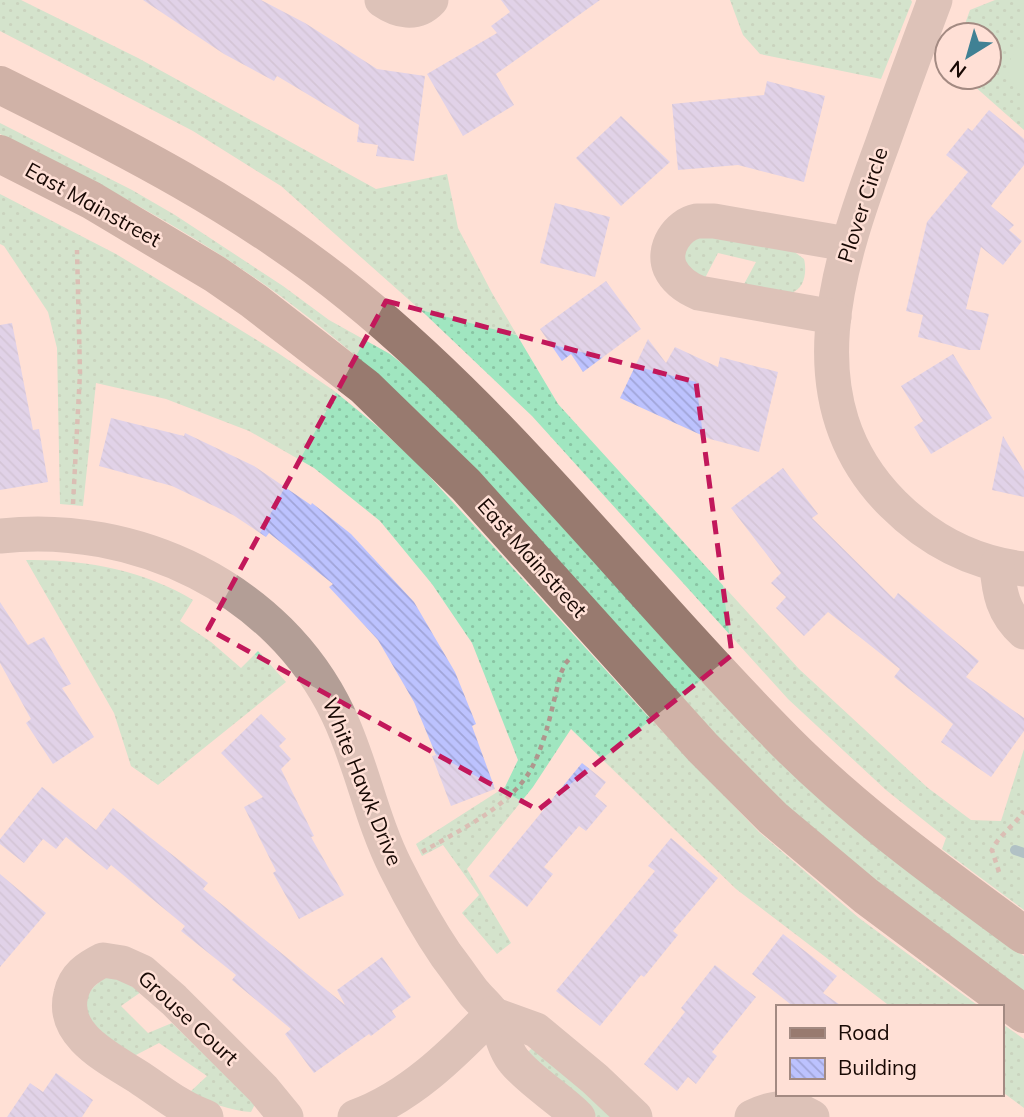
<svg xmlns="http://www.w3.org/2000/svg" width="1024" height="1117" viewBox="0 0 1024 1117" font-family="Mulish,sans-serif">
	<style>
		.grass { fill: url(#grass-dots) }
		.pitch { fill: #a0e6c0 }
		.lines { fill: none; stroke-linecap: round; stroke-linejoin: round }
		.stream { stroke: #529cb2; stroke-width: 10 }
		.building { fill: url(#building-back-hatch) }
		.path { stroke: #af968d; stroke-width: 4.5; stroke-dasharray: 5 5; stroke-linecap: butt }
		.minor { stroke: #b39e96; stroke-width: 35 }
		.secondary { stroke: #987a6f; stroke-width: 38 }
		.marked { fill: none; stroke: #c2185b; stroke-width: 5; stroke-dasharray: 14 9; stroke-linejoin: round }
		.labels { text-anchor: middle; stroke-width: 5; stroke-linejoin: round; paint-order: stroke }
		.street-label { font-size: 21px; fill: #180904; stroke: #ffe0d6 }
	</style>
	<defs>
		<pattern id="grass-dots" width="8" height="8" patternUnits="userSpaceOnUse" patternTransform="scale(1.75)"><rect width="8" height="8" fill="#a0e6c0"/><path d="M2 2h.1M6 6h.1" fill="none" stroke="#89c4a3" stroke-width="1.8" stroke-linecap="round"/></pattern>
		<pattern id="building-back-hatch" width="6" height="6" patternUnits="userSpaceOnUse" patternTransform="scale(1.75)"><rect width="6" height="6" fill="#bcc2fe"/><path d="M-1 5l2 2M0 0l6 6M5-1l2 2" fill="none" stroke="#a1a5d8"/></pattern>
	</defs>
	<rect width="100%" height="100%" fill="#ffe0d6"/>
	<g class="grass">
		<polygon points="0,0 21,0 138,58 376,189 447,174 458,228 492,293 558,404 799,669 928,788 971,820 1001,821 1024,749 1024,910 942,849 946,838 886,790 788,699 532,416 426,315 281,186 193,131 0,31"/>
		<polygon points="730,0 911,0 912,2 881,79 760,54 743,35"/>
		<polygon points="995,0 1024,0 1024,130 964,77 989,77 989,35 961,35 970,10"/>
		<path d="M0 123 132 190 175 215 283 286 329 320 390 354 431 387 891 857 1024 956V992L877 883 790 809 725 745 471 465C395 386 311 313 219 254 149 209 74 171 0 134Z"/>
		<polygon points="0,194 116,254 167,285 278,353 333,390 377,426 420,466 644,712 759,832 859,918 980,1007 891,1007 736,889 571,729 533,787 467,869 511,943 497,954 462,913 479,895 443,845 422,856 416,844 505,787 518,760 472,643 432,584 380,521 314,468 249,431 166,399 96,383 83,506 60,504 57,348 48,312 4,246 0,244"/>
		<path d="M700 235 792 250 804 259C807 271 805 290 790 293 779 295 755 288 743 286L756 262 718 253 705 278 690 273 683 256 685 244Z"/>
		<path d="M26 560C83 559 144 570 193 600L180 621 211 642 241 668 258 651 286 682 158 785 131 766 114 713Z"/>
		<path d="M113 975 141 992 121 1006 148 1033 172 1023 255 1104 251 1112C230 1111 208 1102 190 1092L207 1076 159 1043 134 1056C122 1047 100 1036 90 1025 73 1006 94 980 113 975Z"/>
		<polygon points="1001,1023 1024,1039 1024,1108 1001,1091"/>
		<polygon points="533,1047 618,1117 596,1117 527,1053"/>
	</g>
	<path class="pitch" d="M1024 39V96C1000 71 1005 65 1024 39Z"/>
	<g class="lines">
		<polyline class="stream" points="1015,850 1024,853"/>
	</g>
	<g class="building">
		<polygon points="143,0 261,0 305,23 377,69 425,76 414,161 376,156 378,145 357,142 359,125 277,76 274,81 224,54"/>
		<polygon points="501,0 600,0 496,74 514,105 463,136 427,74 497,33 491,26 510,12"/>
		<polygon points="767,81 825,96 804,182 738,165 678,170 672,104 764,95"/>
		<polygon points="989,110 1024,139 1024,165 991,206 1014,225 1009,230 1022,241 1003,265 981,247 966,309 989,314 980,350 969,350 918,337 923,315 906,311 927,222 968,172 946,155 968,128 972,131"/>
		<polygon points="621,116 670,162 621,206 576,158"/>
		<polygon points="555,203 610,217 595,277 540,263"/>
		<polygon points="606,281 641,329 583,372 571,354 562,361 540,329"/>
		<polygon points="12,323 33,430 39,429 48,482 0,490 0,325"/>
		<polygon points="648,339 666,363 675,347 718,367 720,357 778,372 759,452 710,439 620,398"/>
		<polygon points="953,354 992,418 931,454 914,427 923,421 901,386"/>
		<polygon points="111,418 184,436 185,433 254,466 311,505 312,503 351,534 414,602 455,672 476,724 472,726 495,789 451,806 432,756 436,755 414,702 378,640 329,587 333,584 269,533 266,537 233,515 172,486 99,466"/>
		<polygon points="1003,436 1024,471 1024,497 992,490"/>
		<polygon points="783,468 818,514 812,518 894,599 898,593 979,661 966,677 1024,718 1024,731 991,777 941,742 953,724 894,677 900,669 828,612 804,636 776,608 786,597 771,583 781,573 731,508"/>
		<polygon points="0,602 28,645 44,637 71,684 62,688 94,737 53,764 26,723 31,719 0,663"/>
		<polygon points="261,714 286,739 279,746 291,759 281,769 314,836 311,837 344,895 299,919 273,873 276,871 244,807 263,797 221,753"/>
		<polygon points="582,763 606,782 595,796 607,806 586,831 579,826 544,867 553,874 527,907 489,876"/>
		<polygon points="42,787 96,830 113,808 208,883 203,889 345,1005 337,990 382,957 411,997 392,1011 396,1017 371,1036 369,1034 314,1073 285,1034 291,1029 232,980 236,975 181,931 185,926 111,865 107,870 66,837 56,849 43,839 24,863 0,844 0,839"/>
		<polygon points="671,838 718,878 673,931 678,935 644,977 641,975 600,1026 556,991 655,871 648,866"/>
		<polygon points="0,874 46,913 0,967"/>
		<polygon points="783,934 837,976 823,993 843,1007 794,1007 752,974"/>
		<polygon points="715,965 756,997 712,1052 717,1056 696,1084 688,1077 677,1091 644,1064 685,1012 681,1008"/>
		<polygon points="56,1073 93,1100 82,1117 7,1117 30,1083 43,1092"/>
	</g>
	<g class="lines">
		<g class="path">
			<polyline points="73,504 80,373 77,250"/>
			<path d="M422 852C458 831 509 807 530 771 547 741 552 705 561 673L565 664 572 656"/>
			<path d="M999 872 992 850C998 836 1015 825 1024 811"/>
		</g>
		<g class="minor">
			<path d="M382 0C398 11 416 16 431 0"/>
			<path d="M935 0C917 48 899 97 882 145 838 264 790 401 893 504 929 540 973 563 1024 569"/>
			<path d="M834 317 699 293C687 288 676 281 670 268 662 249 677 225 697 221 702 221 709 221 714 221L847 244"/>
			<path d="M0 536C135 521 278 588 338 714 362 764 371 819 396 868 411 898 427 927 446 955 456 968 465 981 474 993 480 1000 487 1006 492 1013 501 1027 503 1048 514 1061 530 1081 559 1098 578 1117"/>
			<path d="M997 565C999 593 1003 613 1024 632"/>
			<polyline points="492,1014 536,1030 595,1079 635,1117"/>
			<path d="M206 1117C182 1109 161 1092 140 1078 111 1059 60 1036 71 994 75 976 87 968 103 960L122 963 142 972 174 1000 263 1089 286 1117"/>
			<path d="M355 1117C409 1098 453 1054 492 1014"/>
			<path d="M752 1117C775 1106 790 1105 812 1117"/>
		</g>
		<g class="secondary">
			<path d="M0 85C123 146 245 208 352 295 510 423 632 586 774 730 849 808 937 871 1024 935"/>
			<polyline points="0,154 91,200 215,274 254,301 365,387 466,485 703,748 773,818 866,896 1024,1014"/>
		</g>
	</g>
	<path d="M0 0H1024V1117H0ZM386 301 696 382 732 655 538 810 208 629Z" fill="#ffe0d6" fill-opacity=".55" fill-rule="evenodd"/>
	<path class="marked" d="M386 301 696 382 732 655 538 810 208 629Z"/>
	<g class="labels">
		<g class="street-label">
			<text transform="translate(93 205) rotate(29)" y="7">East Mainstreet</text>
			<text transform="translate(863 205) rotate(-72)" y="7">Plover Circle</text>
			<text transform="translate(532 558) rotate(48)" y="7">East Mainstreet</text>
			<text transform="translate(362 782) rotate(68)" y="7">White Hawk Drive</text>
			<text transform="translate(188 1018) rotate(43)" y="7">Grouse Court</text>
		</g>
	</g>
	<rect x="776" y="1005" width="228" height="91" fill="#ffe0d6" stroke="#a38a82" stroke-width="2"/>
	<rect x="790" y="1028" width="35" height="10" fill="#987a6f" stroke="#a38a82" stroke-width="2"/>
	<text x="838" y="1040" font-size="21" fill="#180904">Road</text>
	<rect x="790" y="1058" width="35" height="21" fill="url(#building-back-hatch)" stroke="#a38a82" stroke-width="2"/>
	<text x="838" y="1075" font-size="21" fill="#180904">Building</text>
	<g transform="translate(968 56) rotate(217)"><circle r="33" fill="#ffe0d6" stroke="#a38a82" stroke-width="2"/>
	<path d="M0-5L12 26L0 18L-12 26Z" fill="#408194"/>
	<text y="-10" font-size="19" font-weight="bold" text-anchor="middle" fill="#180904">N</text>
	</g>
</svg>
